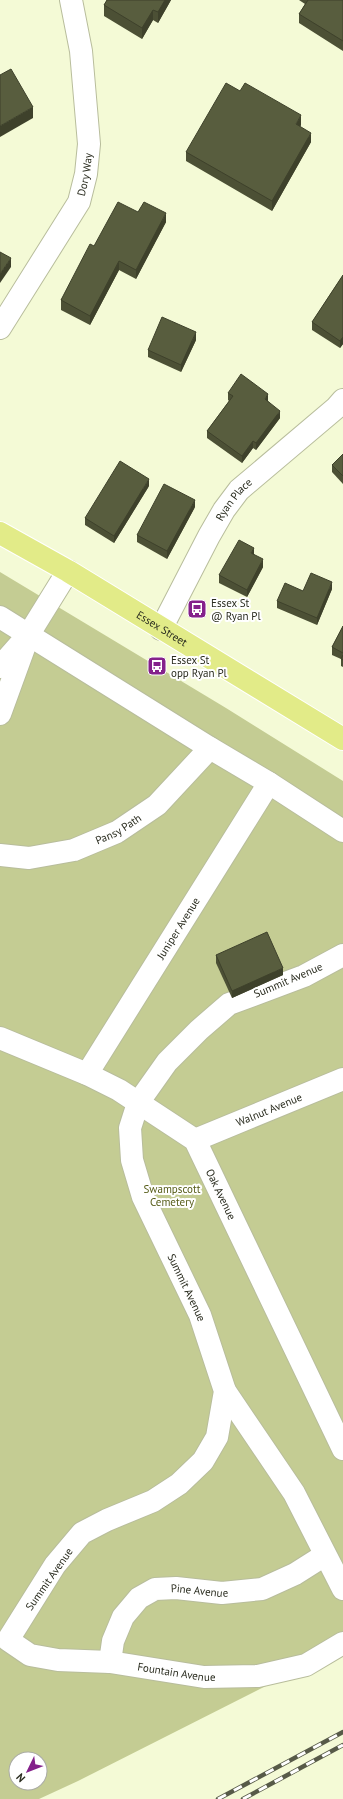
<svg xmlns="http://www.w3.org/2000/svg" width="343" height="1799" viewBox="0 0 343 1799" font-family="'PT Sans',sans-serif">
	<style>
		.green { fill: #c4cc93; fill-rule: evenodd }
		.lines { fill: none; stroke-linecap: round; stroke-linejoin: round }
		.minor-casing { stroke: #b8bd9c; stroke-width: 24 }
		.major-casing { stroke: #fff; stroke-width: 24 }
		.minor { stroke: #fff; stroke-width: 22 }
		.major { stroke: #e2eb88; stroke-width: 22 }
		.rail-casing { stroke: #575a48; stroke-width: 4.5 }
		.rail { stroke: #fff; stroke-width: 3; stroke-dasharray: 9; stroke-linecap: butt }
		.wall { fill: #4c5035 }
		.shaded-wall { fill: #3e412b }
		.building { fill: #585d3e; stroke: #3e412b }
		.labels { text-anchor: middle; stroke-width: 4; stroke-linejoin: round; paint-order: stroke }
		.street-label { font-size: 11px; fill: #2a2c1f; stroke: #fff }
		.poi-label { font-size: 11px; fill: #2a2c1f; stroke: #fff; text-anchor: start }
		.park-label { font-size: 11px; fill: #575d19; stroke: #fff }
	</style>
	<rect width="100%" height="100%" fill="#f4fad6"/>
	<path class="green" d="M0 572 226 708 343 781V1647L78 1781 39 1799H0ZM16 1759H40V1783H16Z"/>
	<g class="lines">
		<g class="minor-casing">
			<g id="minor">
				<path id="s1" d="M0 328 79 202 86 174 89 144 81 51 71 0"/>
				<polyline points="0,617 210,748 269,783 343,831"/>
				<path id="s2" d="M161 629 209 536 224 510 239 490 336 408 343 400"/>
				<polyline points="0,667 29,634 68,571"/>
				<polyline points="0,714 24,648"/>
				<path id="s3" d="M0 855 29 858 74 850 117 832 157 805 210 748"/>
				<path id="s4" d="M343 955 304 976 229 1004 199 1030 167 1062 138 1103 130 1128 132 1160 143 1197 200 1315 225 1391 217 1437 203 1461 179 1484 153 1501 107 1520 82 1533 55 1565 8 1640 30 1655 58 1660 110 1662 204 1677 258 1676 306 1665 343 1643"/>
				<path id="s5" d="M0 1038 87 1074 119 1090 195 1140 343 1449"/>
				<path id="s6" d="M87 1074 269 783"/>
				<path id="s7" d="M195 1140 343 1079"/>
				<polyline points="225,1391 294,1493 343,1589"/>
				<path id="s8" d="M110 1662 113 1641 123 1617 139 1598 155 1589 176 1588 222 1593 262 1589 295 1574 325 1555"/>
			</g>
		</g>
		<g class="major-casing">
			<g id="major">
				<path id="s9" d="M0 533 68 571 343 739"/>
			</g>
		</g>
		<use href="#minor" class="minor"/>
		<use href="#major" class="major"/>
		<g class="rail-casing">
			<g id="rail">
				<polyline points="218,1799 343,1732"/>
				<polyline points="243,1799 343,1745"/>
			</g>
		</g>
		<use href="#rail" class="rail"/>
	</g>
	<g class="wall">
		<polygon points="107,0 171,0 158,23 153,20 142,39 104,16 104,5"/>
		<polygon points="299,0 343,0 343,51 299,23 299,14 305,4"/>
		<polygon points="301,125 300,127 311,142 272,211 186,161 186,152"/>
		<polygon points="138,212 166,222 136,279 119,270 90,325 61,310 61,300 94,246"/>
		<polygon points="343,275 343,344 340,348 312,330 312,322"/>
		<polygon points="196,340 181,372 148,357 148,350"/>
		<polygon points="228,393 268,401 280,418 256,450 253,448 242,463 207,438 207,431 229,401 228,400"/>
		<polygon points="343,454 343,484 332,472 332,465"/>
		<polygon points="149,486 114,543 85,525 85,518"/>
		<polygon points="195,507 167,559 137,542 137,535"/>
		<polygon points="254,554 263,567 247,597 219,583 219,575"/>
		<polygon points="332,589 317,625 277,608 277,601 303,591"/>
		<polygon points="343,626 343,667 341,666 341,659 332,655 332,647"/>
		<polygon points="216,955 283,975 232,998 216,963"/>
	</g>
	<g class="shaded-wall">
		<polygon points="165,0 171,0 158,23 158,12"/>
		<polygon points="153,10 153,20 142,39 142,28"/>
		<polygon points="33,107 33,118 0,137 0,126"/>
		<polygon points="301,115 301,125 296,134 296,124"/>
		<polygon points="311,133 311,142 272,211 272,201"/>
		<polygon points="166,213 166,222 136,279 136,270"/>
		<polygon points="11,258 11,267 0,283 0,274"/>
		<polygon points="119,261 119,270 90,325 90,316"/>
		<polygon points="196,332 196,340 181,372 181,365"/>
		<polygon points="343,337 343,344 340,348 340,341"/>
		<polygon points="268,394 268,401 265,407 265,399"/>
		<polygon points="280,411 280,418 256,450 256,443"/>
		<polygon points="253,441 253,448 242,463 242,456"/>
		<polygon points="149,479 149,486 114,543 114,536"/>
		<polygon points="195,500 195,507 167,559 167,551"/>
		<polygon points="254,548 254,556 251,553"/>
		<polygon points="263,559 263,567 247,597 247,590"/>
		<polygon points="332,582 332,589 317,625 317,618"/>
		<polygon points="283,968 283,975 232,998 232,991"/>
	</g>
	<g class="building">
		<polygon points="107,0 165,0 158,12 153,10 142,28 104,5"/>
		<polygon points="308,0 343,0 343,41 299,14"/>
		<polygon points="11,69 33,107 0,126 0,75"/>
		<polygon points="226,83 240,91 245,83 301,115 296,124 311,133 272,201 186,152"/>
		<polygon points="118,202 138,212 144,202 166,213 136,270 119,261 90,316 61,300 90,244 94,246"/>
		<polygon points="0,252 11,258 0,274"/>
		<polygon points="343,275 343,337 340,341 312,322"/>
		<polygon points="162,317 196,332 181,365 148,350"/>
		<polygon points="241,374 268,394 265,399 280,411 256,443 253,441 242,456 207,431 233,396 228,393"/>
		<polygon points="343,454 343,476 332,465"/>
		<polygon points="120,461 149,479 114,536 85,518"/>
		<polygon points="164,484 195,500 167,551 137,535"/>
		<polygon points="239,540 254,548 251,553 263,559 247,590 219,575"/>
		<polygon points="311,573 332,582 317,618 277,601 285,583 303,591"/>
		<polygon points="343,626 343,653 332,647"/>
		<polygon points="343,655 343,660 341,659"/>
		<polygon points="267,932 283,968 232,991 216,955"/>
	</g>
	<defs>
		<g id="bus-square" transform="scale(1)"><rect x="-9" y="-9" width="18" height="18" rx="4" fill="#84218b" stroke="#fff"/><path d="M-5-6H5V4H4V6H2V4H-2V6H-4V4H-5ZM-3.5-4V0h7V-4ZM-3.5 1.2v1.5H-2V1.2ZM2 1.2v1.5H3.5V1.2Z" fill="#fff"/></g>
	</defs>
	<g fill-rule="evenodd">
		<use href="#bus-square" x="197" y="609"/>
		<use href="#bus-square" x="157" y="666"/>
	</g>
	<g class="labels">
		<g class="street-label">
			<text dy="4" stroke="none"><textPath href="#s1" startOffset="177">Dory Way</textPath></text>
			<text dy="4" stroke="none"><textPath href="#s2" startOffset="149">Ryan Place</textPath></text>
			<text dy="4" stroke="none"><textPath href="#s9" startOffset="188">Essex Street</textPath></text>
			<text dy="4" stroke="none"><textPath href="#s3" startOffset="124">Pansy Path</textPath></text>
			<text dy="4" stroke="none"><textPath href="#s6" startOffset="172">Juniper Avenue</textPath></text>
			<text transform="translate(288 980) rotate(-23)" y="4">Summit Avenue</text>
			<text dy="4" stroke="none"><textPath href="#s7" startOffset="80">Walnut Avenue</textPath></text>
			<text dy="4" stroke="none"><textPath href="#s5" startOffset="281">Oak Avenue</textPath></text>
			<text dy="4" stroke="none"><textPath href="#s4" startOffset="457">Summit Avenue</textPath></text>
			<text transform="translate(49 1579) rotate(-55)" y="4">Summit Avenue</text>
			<text dy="4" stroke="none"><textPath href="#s8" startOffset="135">Pine Avenue</textPath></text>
			<text dy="4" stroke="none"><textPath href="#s4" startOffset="1089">Fountain Avenue</textPath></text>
		</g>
		<g class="poi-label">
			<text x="211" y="607">Essex St<tspan x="211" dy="13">@ Ryan Pl</tspan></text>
			<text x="171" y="664">Essex St<tspan x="171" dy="13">opp Ryan Pl</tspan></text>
		</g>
		<g class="park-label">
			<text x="172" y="1193">Swampscott<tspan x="172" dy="13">Cemetery</tspan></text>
		</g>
	</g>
	<g transform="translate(28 1771) rotate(227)"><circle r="19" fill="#ffffff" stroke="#aaaba5"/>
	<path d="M0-3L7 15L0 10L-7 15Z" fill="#84218b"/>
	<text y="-6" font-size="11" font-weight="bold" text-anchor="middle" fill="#2a2c1f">N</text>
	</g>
</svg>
